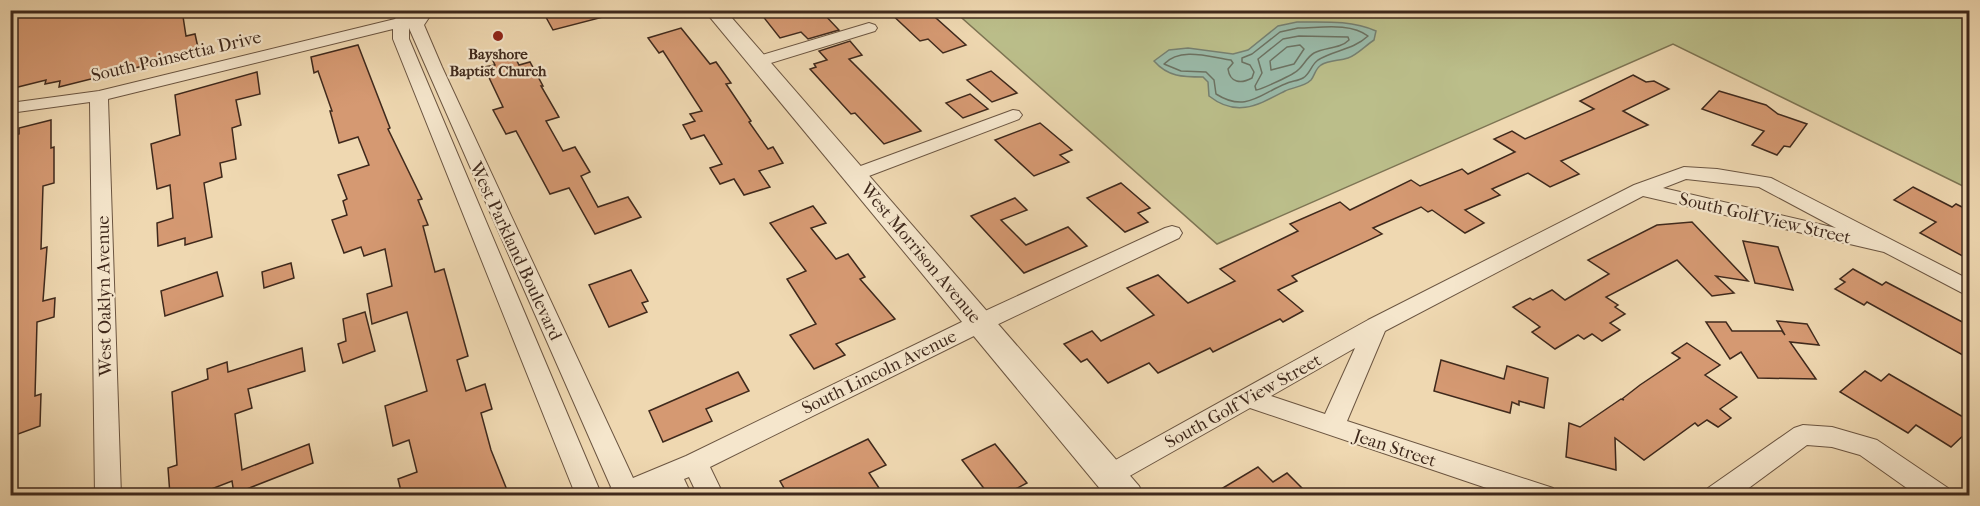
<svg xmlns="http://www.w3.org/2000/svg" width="1980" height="506" viewBox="0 0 1980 506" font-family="'IM FELL French Canon',serif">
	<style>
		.green { fill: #bbbe8a; stroke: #7d7453; stroke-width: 1.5 }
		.water { fill: #9abaa9; stroke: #768071; stroke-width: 1.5 }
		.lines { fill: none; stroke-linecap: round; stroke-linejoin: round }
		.shore { stroke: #6c7262; stroke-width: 1.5 }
		.building { fill: #d59972; stroke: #3f291c; stroke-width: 1.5 }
		.minor-casing { stroke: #6b5541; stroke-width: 2 }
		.tertiary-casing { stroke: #6b5541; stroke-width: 2 }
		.minor { fill: #f5e6cc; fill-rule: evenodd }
		.tertiary { fill: #f5e6cc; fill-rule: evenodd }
		.poi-dot { fill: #8f2418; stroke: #f5e6cc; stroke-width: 2 }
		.labels { text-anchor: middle; stroke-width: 4.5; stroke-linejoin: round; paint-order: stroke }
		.far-poi-label { font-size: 15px; font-weight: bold; fill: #3f291c; stroke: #f5e6cc }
		.street-label { font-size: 18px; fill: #3f291c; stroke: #f5e6cc }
	</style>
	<rect width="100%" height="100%" fill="#efd8b1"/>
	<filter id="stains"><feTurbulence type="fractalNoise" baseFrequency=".00333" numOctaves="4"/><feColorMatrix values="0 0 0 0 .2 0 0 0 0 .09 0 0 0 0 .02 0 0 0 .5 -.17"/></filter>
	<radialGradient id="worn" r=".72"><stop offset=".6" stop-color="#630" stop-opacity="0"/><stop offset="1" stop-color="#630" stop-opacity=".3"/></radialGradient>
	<polygon class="green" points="954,11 1969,11 1969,189 1673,44 1217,244"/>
	<path class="water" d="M1297 22C1324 22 1351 20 1376 31L1374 40C1366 45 1357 55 1348 58 1339 61 1329 60 1321 65 1315 69 1315 75 1311 80 1304 87 1293 87 1285 91 1258 105 1237 118 1209 96L1208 82 1203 77C1183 77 1168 77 1154 61L1169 50 1188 48 1233 54 1248 50 1278 26Z"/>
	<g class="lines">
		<g class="shore">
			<path d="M1298 28C1319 28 1350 22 1368 36 1353 50 1334 50 1318 60 1311 65 1310 74 1303 78 1298 81 1291 81 1285 84 1260 94 1246 113 1216 94L1214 80 1206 72 1181 71 1164 64C1181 47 1209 57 1231 60L1233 63 1228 69C1230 83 1241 84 1252 78L1254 72 1250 65 1242 62V58L1252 54 1280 32Z"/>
			<path d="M1299 36 1348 37 1349 40C1340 49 1326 47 1314 53 1307 57 1304 65 1298 70 1295 74 1260 90 1256 90L1255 86 1262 73 1258 59 1283 39Z"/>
			<polygon points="1300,45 1304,49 1294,64 1271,70 1270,61 1287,47"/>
		</g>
	</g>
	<g class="building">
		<polygon points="50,10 182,10 186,36 195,34 199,52 59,87 60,81 45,84 46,80 10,89 10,19"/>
		<polygon points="542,10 607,10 607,16 553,30"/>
		<polygon points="758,10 813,10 816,14 822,12 839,30 808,39 801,32 780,38"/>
		<polygon points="887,10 927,10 966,45 943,53 928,39 920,41"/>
		<polygon points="681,28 710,64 716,62 731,83 726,84 751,121 749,122 768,149 773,147 783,163 759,171 770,187 744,195 734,179 720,184 710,168 722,164 704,135 691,139 683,125 695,121 690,114 702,111 663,51 659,53 648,38"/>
		<polygon points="850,41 862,55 849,59 921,131 884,144 855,113 851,114 810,69 816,67 814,64 827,60 819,51"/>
		<polygon points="358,45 390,128 388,129 422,199 418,200 428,225 423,226 435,272 444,269 468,356 457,360 466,391 485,384 492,409 481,413 491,450 509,495 402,495 398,479 417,472 409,440 393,446 385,406 427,391 407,312 372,324 367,294 392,286 385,249 364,256 361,247 344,253 337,234 332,220 347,215 343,201 347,199 338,175 369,165 358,137 339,143 330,111 332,111 318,71 314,73 311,57"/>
		<polygon points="513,53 519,65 530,62 543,86 541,86 559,117 546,121 563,151 575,147 590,172 581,176 598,207 628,197 641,217 595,234 569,188 550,194 516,131 506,134 493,110 503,107 484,67 495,65 492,59"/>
		<polygon points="991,71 1017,93 992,102 967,80"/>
		<polygon points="257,72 260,94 236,100 241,125 232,128 236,159 220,163 222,177 204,183 212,237 185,245 185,238 158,246 157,223 173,218 170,185 157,189 151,144 180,135 175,95"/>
		<polygon points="1633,75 1646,82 1654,81 1669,89 1623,111 1648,125 1561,161 1579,174 1550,187 1528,173 1492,189 1500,195 1465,210 1484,223 1465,233 1432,210 1428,212 1421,207 1373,228 1382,234 1292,276 1297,281 1278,290 1303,311 1283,322 1280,319 1213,352 1210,348 1158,373 1149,363 1108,383 1087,359 1081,362 1064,344 1092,331 1101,341 1154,315 1127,288 1158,275 1188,303 1235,281 1220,269 1298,231 1290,224 1340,202 1350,210 1411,180 1420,186 1462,169 1468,174 1515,152 1494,139 1512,131 1525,139 1594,109 1580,101"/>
		<polygon points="1719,91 1766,105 1778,114 1807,124 1790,147 1784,146 1777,155 1752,145 1764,131 1702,109"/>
		<polygon points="970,94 988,109 963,118 946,103"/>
		<polygon points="51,120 51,148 54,147 54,183 43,186 41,249 47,247 43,301 55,298 54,317 37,322 35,396 41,394 40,426 10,437 10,136 19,134 19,128"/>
		<polygon points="1040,123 1072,150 1060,155 1069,162 1034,176 995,140"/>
		<polygon points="1121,183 1150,208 1138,213 1148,222 1125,232 1087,198"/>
		<polygon points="1913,187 1952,207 1956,204 1970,211 1970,260 1920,233 1936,222 1894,200"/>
		<polygon points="1015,198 1027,210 1001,220 1026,245 1068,227 1087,246 1024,273 971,216"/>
		<polygon points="813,206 826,223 811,228 836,259 848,254 865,277 860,279 895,319 836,344 845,355 814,369 790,335 816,324 787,279 806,271 770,223"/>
		<polygon points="1692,222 1748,281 1716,276 1734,293 1712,296 1677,260 1606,297 1618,305 1615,307 1625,314 1610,323 1620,330 1602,341 1592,334 1584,339 1578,335 1555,349 1532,332 1540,327 1513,307 1530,298 1533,300 1552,290 1565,300 1609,274 1588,260 1657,225"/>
		<polygon points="1743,241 1778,247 1793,290 1755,283"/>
		<polygon points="291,263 294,278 264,288 262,272"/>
		<polygon points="1853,269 1882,285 1886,282 1970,326 1970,359 1867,302 1864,305 1835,289 1845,282 1840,279"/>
		<polygon points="631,270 648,301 642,303 647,312 609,327 589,285"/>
		<polygon points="217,272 223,296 165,316 161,291"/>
		<polygon points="365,312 375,351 343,363 338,344 346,341 343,319"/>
		<polygon points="1777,321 1807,324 1819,345 1790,342 1816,379 1758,378 1741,352 1730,359 1706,322 1726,322 1732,331 1782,331 1785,335"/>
		<polygon points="1687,343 1720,365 1705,375 1737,397 1720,409 1731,418 1718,427 1707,420 1698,426 1695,423 1644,460 1615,438 1616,470 1566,457 1569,423 1580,427 1621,399 1624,400 1622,399 1640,385 1680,358 1672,353"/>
		<polygon points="302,348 305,371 248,389 252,408 235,414 242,470 309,444 313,463 234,494 232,481 196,495 170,495 168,468 177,465 172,392 208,379 207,369 227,362 228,372"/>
		<polygon points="1441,360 1504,379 1507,366 1548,378 1544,408 1519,401 1519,405 1512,402 1510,413 1434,391"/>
		<polygon points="1865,371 1881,381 1889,374 1970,421 1970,429 1951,447 1916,425 1908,433 1840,392"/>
		<polygon points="738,372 749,391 706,409 712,421 663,442 649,411"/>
		<polygon points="868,439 886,465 869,473 879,488 863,495 788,495 780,481"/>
		<polygon points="995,444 1027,483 1004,495 989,495 962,460"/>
		<polygon points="1258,467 1273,482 1287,473 1302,488 1289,495 1211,495"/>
	</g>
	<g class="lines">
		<g class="minor-casing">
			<g id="minor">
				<polygon points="401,10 417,10 415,14 418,10 434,10 424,25 442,67 633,478 686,456 972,317 1165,228 1172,226 1179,228 1182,233 1179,238 988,329 710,467 724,496 698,496 689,477 684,479 692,496 666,496 662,489 646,496 605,496 611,487 409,28 409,39 602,496 576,496 393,39 393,29 108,99 121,496 95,496 90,102 10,113 10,103 99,91 395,19"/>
				<polygon points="869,23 875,25 877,28 875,31 758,67 752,66 750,62 752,58"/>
				<polygon points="1013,110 1019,111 1022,115 1019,119 861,179 847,179 844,175 847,171"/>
				<path d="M1684 167 1717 169 1771 178 1970 280V297L1884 252 1643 196 1385 331 1347 421 1553 488 1557 496H1510L1250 408 1119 482 1110 486 1101 482 1097 475 1101 468 1368 320 1634 185ZM1686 179 1759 187 1836 228 1663 188ZM1355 348 1325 414 1271 396Z"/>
				<polygon points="1803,425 1832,427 1877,440 1948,488 1952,496 1918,496 1860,455 1832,447 1807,445 1738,496 1704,496 1708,488 1794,428"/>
			</g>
		</g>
		<g class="tertiary-casing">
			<polygon id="tertiary" points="704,10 725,10 1139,486 1144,496 1106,496"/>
		</g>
		<use href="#minor" class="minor"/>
		<use href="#tertiary" class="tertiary"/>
	</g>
	<circle class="poi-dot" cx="498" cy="36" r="6"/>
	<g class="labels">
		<g class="far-poi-label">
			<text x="498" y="59">Bayshore<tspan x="498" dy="17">Baptist Church</tspan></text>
		</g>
		<g class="street-label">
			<text transform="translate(176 56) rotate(-13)" y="6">South Poinsettia Drive</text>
			<text transform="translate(1765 218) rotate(13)" y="6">South Golf View Street</text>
			<text transform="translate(516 251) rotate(65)" y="6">West Parkland Boulevard</text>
			<text transform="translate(921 253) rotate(50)" y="6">West Morrison Avenue</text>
			<text transform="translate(104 296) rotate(-91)" y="6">West Oaklyn Avenue</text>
			<text transform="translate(879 372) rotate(-26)" y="6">South Lincoln Avenue</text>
			<text transform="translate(1243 401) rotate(-29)" y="6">South Golf View Street</text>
			<text transform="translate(1395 448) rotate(18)" y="6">Jean Street</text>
		</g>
	</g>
	<rect width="1980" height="506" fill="none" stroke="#efd8b1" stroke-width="36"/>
	<rect x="12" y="12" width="1956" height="482" fill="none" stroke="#3f291c" stroke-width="3"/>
	<rect x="18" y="18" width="1944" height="470" fill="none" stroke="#3f291c" stroke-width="1.5"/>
	<rect width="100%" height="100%" filter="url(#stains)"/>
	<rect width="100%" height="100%" fill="url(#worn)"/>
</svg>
